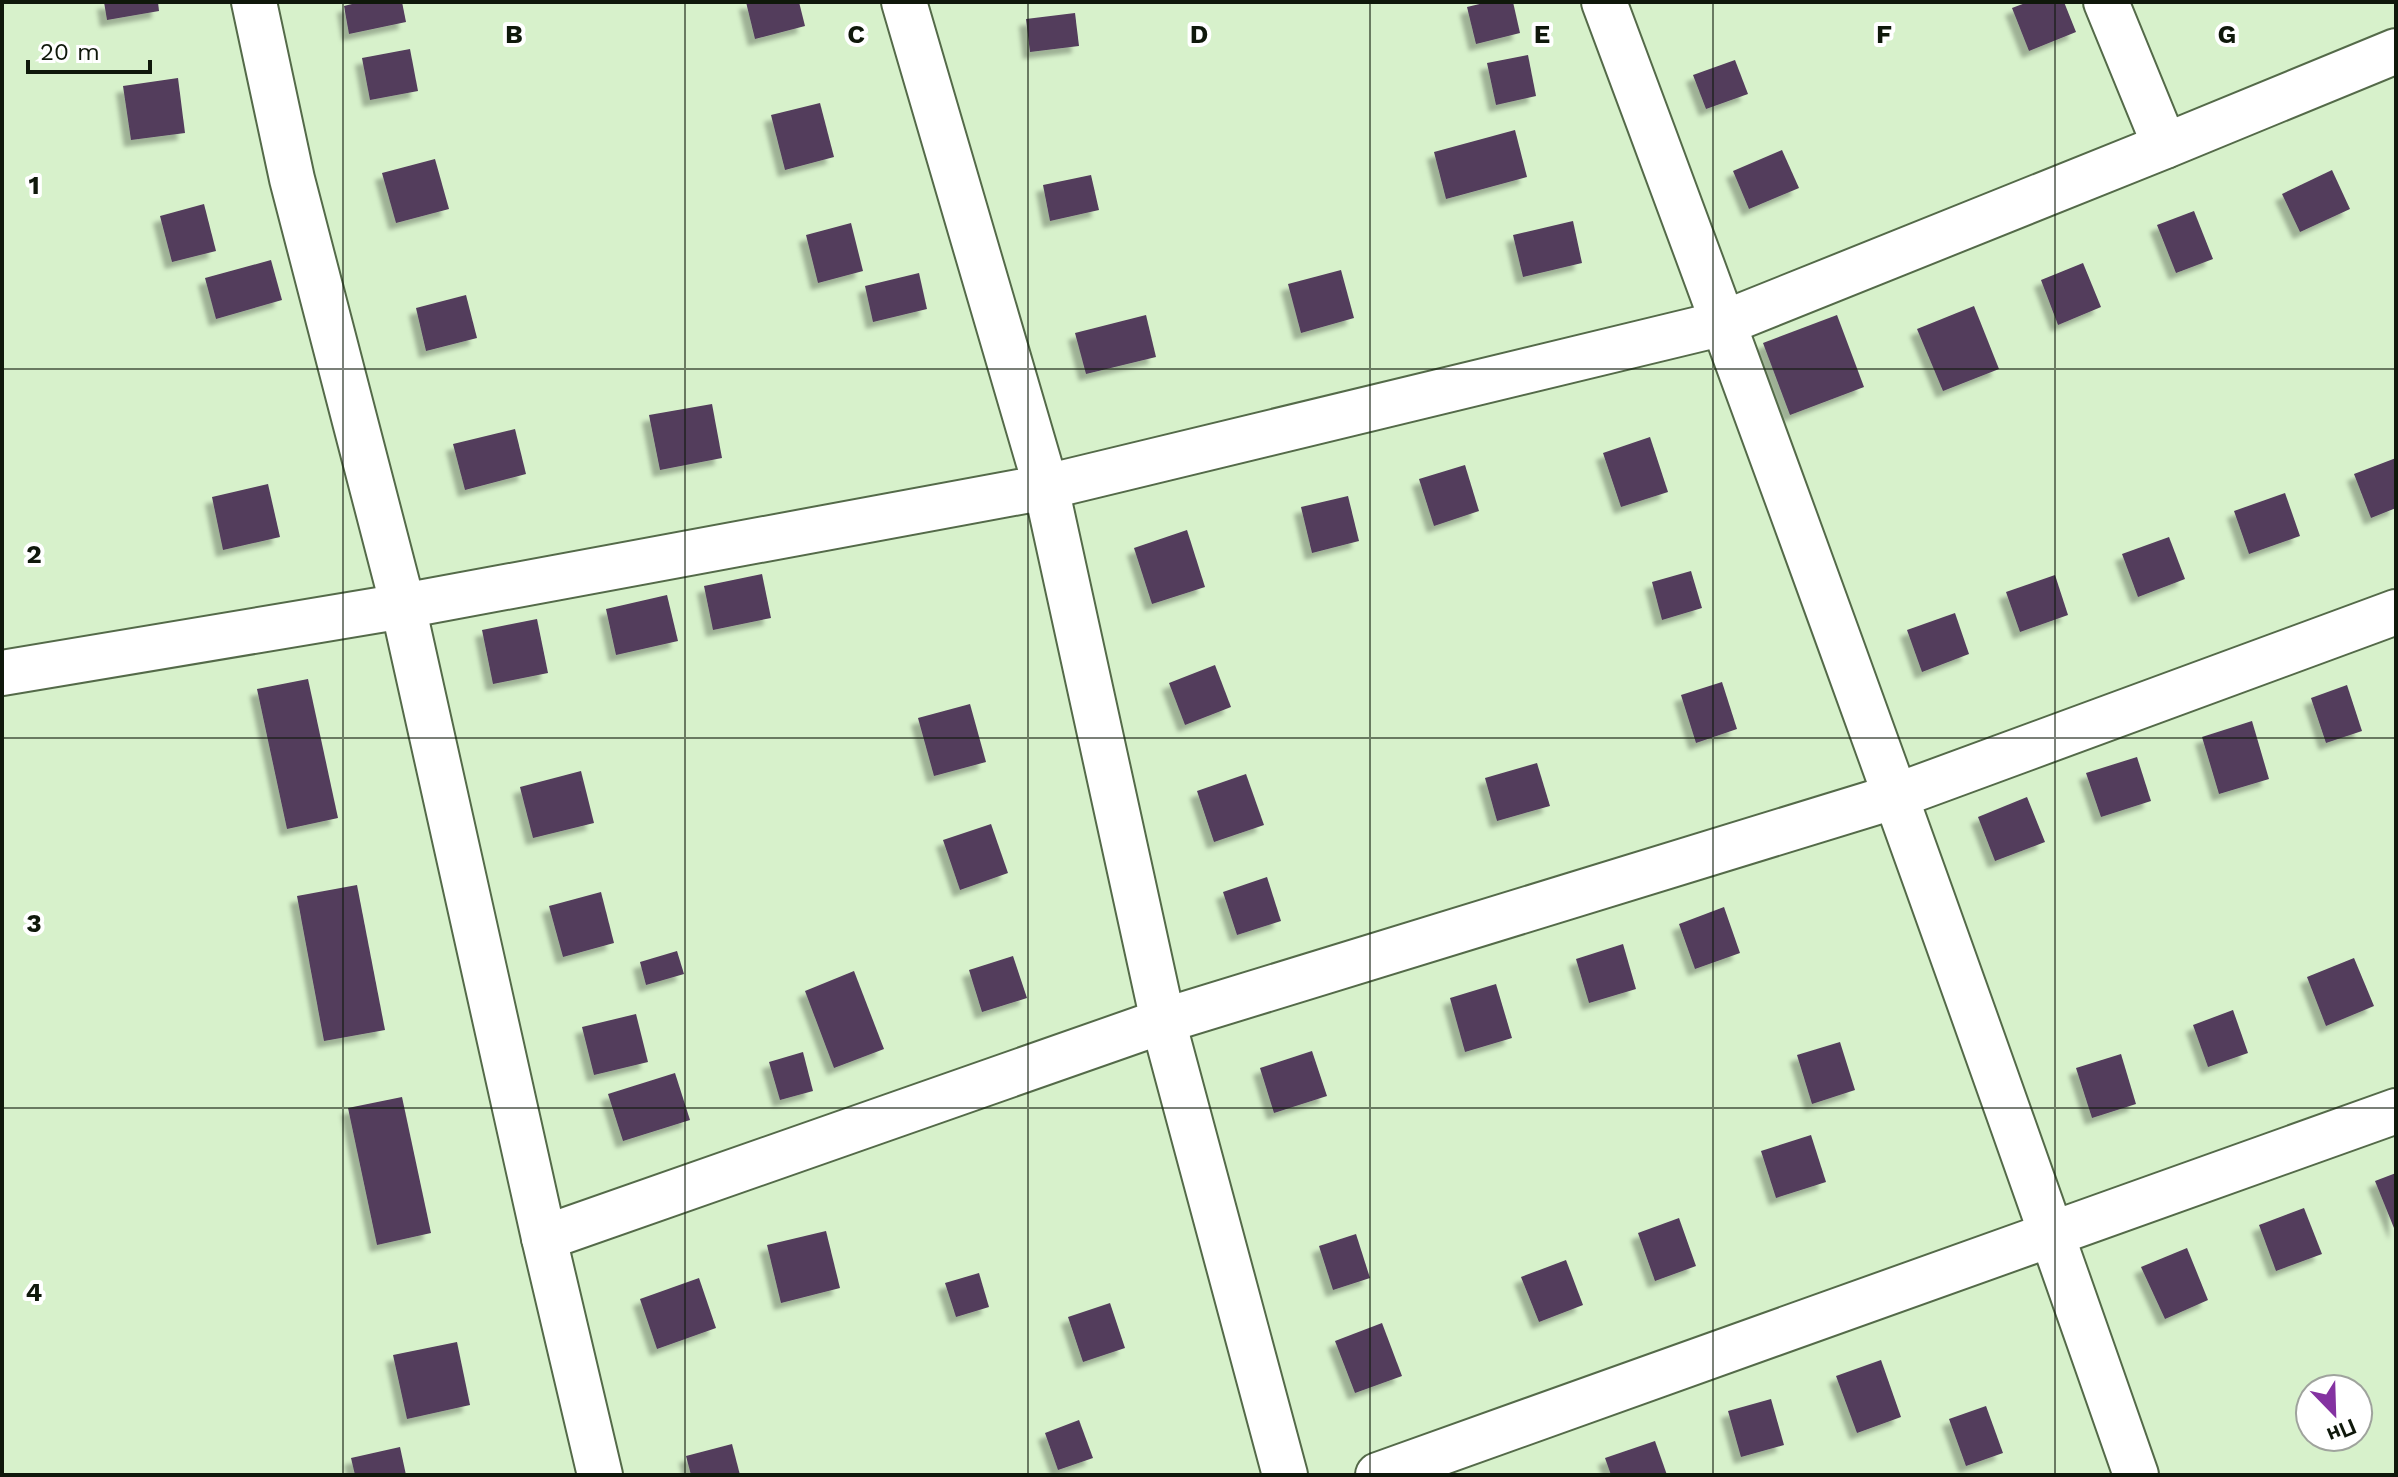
<svg xmlns="http://www.w3.org/2000/svg" width="2398" height="1477" viewBox="0 0 2398 1477" font-family="'Work Sans',sans-serif">
	<style>
		.building { fill: #523c5b; filter: url(#shadow) }
		.lines { fill: none; stroke-linecap: round; stroke-linejoin: round }
		.street-casing { stroke: #546a49; stroke-width: 48 }
		.street { stroke: #fff; stroke-width: 44 }
		.grid { fill: none; stroke: #0f180b; stroke-width: 2; stroke-opacity: 0.55 }
		.grid-label { font-size: 26px; text-anchor: middle; font-weight: bold; fill: #0f180b; stroke: #fff; stroke-width: 8; stroke-linejoin: round; paint-order: stroke }
	</style>
	<defs>
		<filter id="shadow"><feDropShadow dx="-7" dy="7" stdDeviation="2" flood-color="#0004"/></filter>
	</defs>
	<rect width="100%" height="100%" fill="#d7f1cb"/>
	<g class="building">
		<polygon points="104,2 158,2 159,11 107,20"/>
		<polygon points="360,2 402,2 406,22 349,34 344,6"/>
		<polygon points="746,2 799,2 805,26 755,39"/>
		<polygon points="1488,2 1513,2 1520,33 1476,44 1467,7"/>
		<polygon points="2028,2 2064,2 2076,32 2029,51 2012,8"/>
		<polygon points="1075,13 1079,46 1030,52 1026,19"/>
		<polygon points="410,49 418,91 370,100 362,58"/>
		<polygon points="1528,55 1536,96 1496,105 1487,63"/>
		<polygon points="1735,60 1748,94 1706,109 1693,75"/>
		<polygon points="178,78 185,133 131,140 123,86"/>
		<polygon points="820,103 834,157 785,170 771,115"/>
		<polygon points="1515,130 1527,177 1446,199 1434,152"/>
		<polygon points="1782,150 1799,188 1749,209 1733,171"/>
		<polygon points="435,159 449,209 396,223 382,173"/>
		<polygon points="2332,170 2350,209 2300,232 2282,194"/>
		<polygon points="1091,175 1099,210 1050,221 1043,185"/>
		<polygon points="204,204 216,251 172,262 160,216"/>
		<polygon points="2194,211 2213,259 2176,273 2157,225"/>
		<polygon points="1573,221 1582,263 1523,277 1513,235"/>
		<polygon points="851,223 863,271 818,283 806,235"/>
		<polygon points="271,260 282,300 216,319 205,278"/>
		<polygon points="2083,263 2101,307 2058,325 2041,280"/>
		<polygon points="1341,270 1354,318 1301,333 1288,284"/>
		<polygon points="919,273 927,309 873,322 865,286"/>
		<polygon points="466,295 477,338 426,351 416,308"/>
		<polygon points="1974,306 1999,369 1943,391 1917,329"/>
		<polygon points="1146,315 1156,357 1086,374 1075,333"/>
		<polygon points="1837,315 1864,387 1790,415 1763,343"/>
		<polygon points="712,404 722,458 660,470 649,415"/>
		<polygon points="515,429 526,474 465,490 453,444"/>
		<polygon points="1650,437 1668,492 1621,507 1603,453"/>
		<polygon points="2396,458 2396,508 2371,518 2354,474"/>
		<polygon points="1465,465 1479,511 1434,526 1419,479"/>
		<polygon points="268,484 280,537 223,550 212,497"/>
		<polygon points="2285,493 2300,536 2249,554 2234,511"/>
		<polygon points="1348,496 1359,541 1312,553 1301,507"/>
		<polygon points="1187,530 1205,587 1152,604 1134,548"/>
		<polygon points="2169,537 2185,579 2138,597 2122,554"/>
		<polygon points="1691,571 1702,608 1662,620 1652,582"/>
		<polygon points="762,574 771,618 713,630 704,586"/>
		<polygon points="2055,575 2068,615 2020,632 2006,592"/>
		<polygon points="667,595 678,641 616,655 606,609"/>
		<polygon points="1955,613 1969,654 1922,672 1907,630"/>
		<polygon points="537,619 548,673 493,684 482,630"/>
		<polygon points="1215,665 1231,707 1185,725 1169,683"/>
		<polygon points="308,679 338,818 287,829 257,689"/>
		<polygon points="1722,682 1737,729 1696,743 1681,695"/>
		<polygon points="2347,685 2362,731 2326,743 2311,698"/>
		<polygon points="970,704 986,762 934,776 918,718"/>
		<polygon points="2252,721 2269,779 2219,794 2202,737"/>
		<polygon points="2137,757 2151,801 2101,817 2086,773"/>
		<polygon points="1537,763 1550,806 1497,821 1485,778"/>
		<polygon points="581,771 594,823 533,838 520,787"/>
		<polygon points="1246,774 1264,825 1214,842 1197,791"/>
		<polygon points="2027,797 2045,842 1995,861 1978,817"/>
		<polygon points="991,824 1008,873 960,890 943,840"/>
		<polygon points="1267,877 1281,921 1237,935 1223,892"/>
		<polygon points="357,885 385,1030 324,1041 297,896"/>
		<polygon points="601,892 614,943 563,957 549,906"/>
		<polygon points="1724,907 1740,953 1695,969 1679,924"/>
		<polygon points="1623,944 1636,989 1589,1003 1576,959"/>
		<polygon points="677,951 684,974 646,985 640,962"/>
		<polygon points="1013,956 1027,998 982,1012 969,970"/>
		<polygon points="2354,958 2374,1006 2326,1026 2307,977"/>
		<polygon points="854,971 884,1049 834,1068 805,991"/>
		<polygon points="1496,984 1512,1038 1465,1052 1450,998"/>
		<polygon points="2233,1010 2248,1053 2208,1067 2193,1025"/>
		<polygon points="636,1014 648,1062 594,1075 582,1027"/>
		<polygon points="1840,1042 1855,1090 1812,1104 1797,1055"/>
		<polygon points="1312,1051 1327,1096 1274,1113 1260,1068"/>
		<polygon points="803,1052 813,1091 780,1100 769,1062"/>
		<polygon points="2121,1054 2136,1104 2092,1118 2076,1068"/>
		<polygon points="675,1073 690,1120 623,1141 608,1094"/>
		<polygon points="402,1097 431,1233 377,1245 348,1108"/>
		<polygon points="1811,1135 1826,1182 1776,1198 1761,1151"/>
		<polygon points="2396,1173 2396,1233 2375,1181"/>
		<polygon points="2304,1208 2322,1254 2276,1271 2259,1225"/>
		<polygon points="1679,1218 1696,1266 1655,1281 1638,1233"/>
		<polygon points="826,1231 840,1288 781,1303 767,1245"/>
		<polygon points="1356,1234 1370,1278 1333,1290 1319,1246"/>
		<polygon points="2187,1248 2208,1300 2165,1319 2141,1267"/>
		<polygon points="1566,1260 1583,1305 1539,1322 1521,1277"/>
		<polygon points="979,1273 989,1307 956,1317 945,1283"/>
		<polygon points="699,1278 716,1328 657,1349 640,1299"/>
		<polygon points="1110,1303 1125,1348 1083,1362 1068,1317"/>
		<polygon points="1382,1323 1402,1376 1355,1393 1335,1341"/>
		<polygon points="457,1342 470,1405 407,1419 393,1355"/>
		<polygon points="1881,1360 1901,1417 1857,1433 1836,1376"/>
		<polygon points="1771,1399 1784,1445 1741,1457 1728,1411"/>
		<polygon points="1986,1406 2003,1453 1966,1466 1949,1419"/>
		<polygon points="1079,1420 1093,1458 1058,1470 1045,1433"/>
		<polygon points="1655,1441 1667,1475 1611,1475 1605,1458"/>
		<polygon points="732,1444 740,1475 691,1475 686,1456"/>
		<polygon points="400,1447 406,1475 355,1475 351,1458"/>
	</g>
	<g class="lines">
		<g class="street-casing">
			<g id="street">
				<polyline points="254,2 292,179 403,606 544,1238 600,1475"/>
				<polyline points="904,2 1046,487 1163,1021 1285,1475"/>
				<path d="M1604 2C1787 491 1964 982 2136 1475"/>
				<polyline points="2106,2 2165,146"/>
				<polyline points="2,673 403,606 1046,487 1724,323 2165,146 2396,51"/>
				<polyline points="544,1238 1163,1021 1896,796 2396,612"/>
				<polyline points="1378,1475 2396,1111"/>
			</g>
		</g>
		<use href="#street" class="street"/>
	</g>
	<path class="grid" d="M343 2V1475M685 2V1475M1028 2V1475M1370 2V1475M1713 2V1475M2055 2V1475M2 369H2396M2 738H2396M2 1108H2396"/>
	<g class="grid-label">
		<text x="514" y="43">B</text>
		<text x="856" y="43">C</text>
		<text x="1199" y="43">D</text>
		<text x="1542" y="43">E</text>
		<text x="1884" y="43">F</text>
		<text x="2227" y="43">G</text>
		<text x="34" y="194">1</text>
		<text x="34" y="563">2</text>
		<text x="34" y="932">3</text>
		<text x="34" y="1301">4</text>
	</g>
	<rect width="2398" height="1477" fill="none" stroke="#0f180b" stroke-width="8"/>
	<g transform="translate(2334 1413) rotate(157)"><circle r="38" fill="#ffffff" stroke="#9fa39d" stroke-width="2"/>
	<path d="M0-6L14 30L0 20L-14 30Z" fill="#8432a1"/>
	<text y="-12" font-size="22" font-weight="bold" text-anchor="middle" fill="#0f180b">Пн</text>
	</g>
	<path d="M28 60v12h122v-12" fill="none" stroke="#0f180b" stroke-width="4"/>
	<text x="40" y="60" font-size="24" fill="#0f180b" stroke="#ffffff" stroke-width="6" paint-order="stroke">20 m</text>
</svg>
